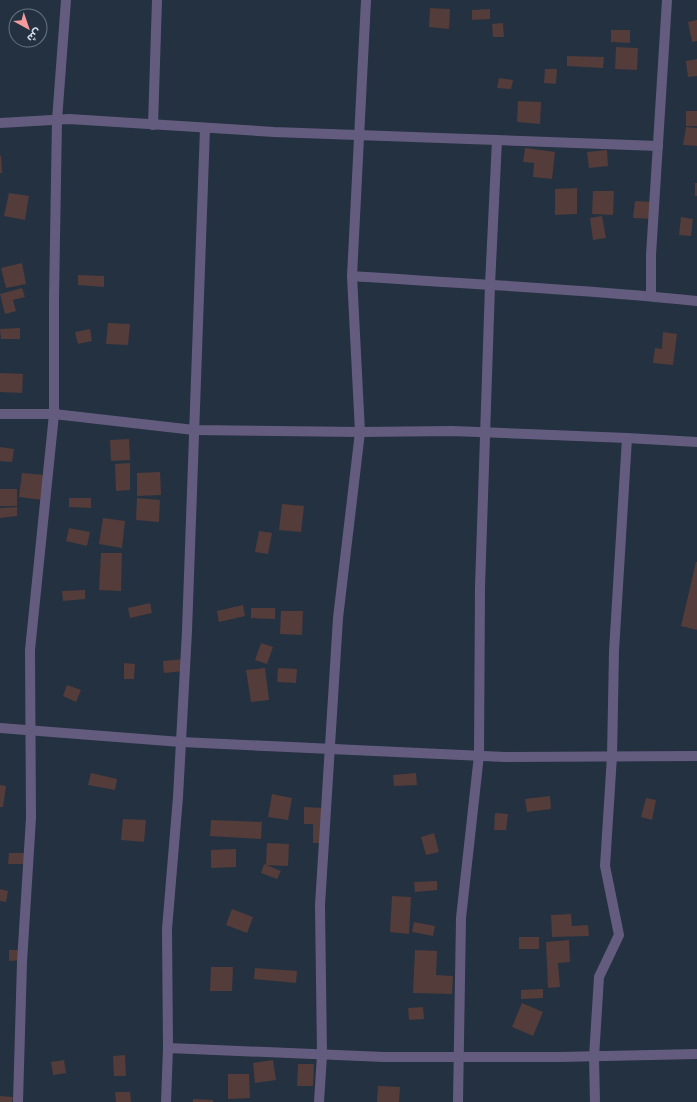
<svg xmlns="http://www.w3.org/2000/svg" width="697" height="1102" viewBox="0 0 697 1102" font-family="'Fira Sans','Noto Sans Arabic',sans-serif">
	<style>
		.building { fill: #533c3a }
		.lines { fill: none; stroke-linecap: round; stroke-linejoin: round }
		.street { stroke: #645c7f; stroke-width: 10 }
	</style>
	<rect width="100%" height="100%" fill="#243140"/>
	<g class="building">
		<polygon points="430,8 450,9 449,29 429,27"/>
		<polygon points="490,9 490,19 472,20 472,10"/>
		<polygon points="697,20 697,41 692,42 688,22"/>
		<polygon points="503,23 504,37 493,37 492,24"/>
		<polygon points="611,30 630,30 630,43 611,42"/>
		<polygon points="616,47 638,48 637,70 615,69"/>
		<polygon points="567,56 604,57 603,68 567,66"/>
		<polygon points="697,59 697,76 688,77 686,61"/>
		<polygon points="545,69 557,69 556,84 544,83"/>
		<polygon points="499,78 513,80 511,89 497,88"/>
		<polygon points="518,101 541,102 540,124 517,122"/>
		<rect x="686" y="111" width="11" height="15"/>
		<polygon points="686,127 697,128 697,146 683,145"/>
		<polygon points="525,148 555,152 552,179 533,177 534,163 523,162"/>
		<polygon points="607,150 608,166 589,168 587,152"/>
		<polygon points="0,156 1,156 2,173 0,173"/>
		<rect x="695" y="183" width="2" height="13"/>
		<polygon points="577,188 577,214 555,215 555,189"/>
		<polygon points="593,191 614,191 613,215 592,214"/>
		<polygon points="9,193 29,196 25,220 4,216"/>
		<polygon points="635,201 656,202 655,219 633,218"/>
		<polygon points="602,216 606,238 593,240 590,218"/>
		<polygon points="681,217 693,219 691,236 679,235"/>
		<polygon points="22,263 26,284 6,288 1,268"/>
		<polygon points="78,275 104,276 104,287 78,285"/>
		<polygon points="22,288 25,297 13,300 16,311 5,314 0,294"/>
		<polygon points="108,323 130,324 128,345 106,344"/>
		<polygon points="20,328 20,339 1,339 0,329"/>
		<polygon points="90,329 92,341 78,344 75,332"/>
		<polygon points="663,332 677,334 673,365 653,363 655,348 662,349"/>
		<polygon points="0,373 23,374 22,393 0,392"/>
		<polygon points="129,439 130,460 111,461 110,440"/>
		<polygon points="0,447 14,449 12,462 0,461"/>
		<polygon points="130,463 130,490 116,491 115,464"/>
		<polygon points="160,472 161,495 137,496 137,473"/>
		<polygon points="22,473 46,475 43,500 19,497"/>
		<rect x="0" y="489" width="17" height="17"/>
		<polygon points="69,498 91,498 91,508 69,507"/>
		<polygon points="137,498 160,500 159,522 136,520"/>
		<polygon points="282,504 304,506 301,532 279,530"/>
		<polygon points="17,507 17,516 0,518 0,508"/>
		<polygon points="103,518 125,521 122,548 99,544"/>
		<polygon points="69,528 90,532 87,546 66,541"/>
		<polygon points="259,531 272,533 268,554 255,552"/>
		<polygon points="101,553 122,553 121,591 99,590"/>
		<polygon points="696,562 697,562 697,630 681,626"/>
		<polygon points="85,590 85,599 63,601 62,591"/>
		<polygon points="150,603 152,613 130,618 128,608"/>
		<polygon points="243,605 245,616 219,622 217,611"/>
		<polygon points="251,608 275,608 275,619 251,618"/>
		<polygon points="281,611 303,611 302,635 280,634"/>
		<polygon points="261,643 273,647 267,664 255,660"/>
		<polygon points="184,659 185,671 164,673 163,661"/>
		<polygon points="124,663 135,664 134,679 124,679"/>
		<polygon points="265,668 269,700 251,702 246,670"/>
		<polygon points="278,668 297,669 296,683 277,682"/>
		<polygon points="67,685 81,690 76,702 63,696"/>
		<polygon points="91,773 117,779 115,790 88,785"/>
		<polygon points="416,773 417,785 394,786 393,775"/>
		<polygon points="0,785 6,786 3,807 0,807"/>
		<polygon points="272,794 292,798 288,820 268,817"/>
		<polygon points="550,796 551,809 527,812 525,799"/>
		<polygon points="646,798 656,800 652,820 641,817"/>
		<polygon points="304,807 324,808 323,843 313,843 313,824 304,824"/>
		<polygon points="495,813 508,814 506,830 494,830"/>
		<polygon points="123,819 146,820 144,842 121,840"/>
		<polygon points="211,820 262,822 261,839 210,836"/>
		<polygon points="434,833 439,852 426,855 421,837"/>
		<polygon points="267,843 289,844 288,866 266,865"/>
		<polygon points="236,849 236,867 211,868 211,850"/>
		<polygon points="9,853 27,853 26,864 8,864"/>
		<polygon points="264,864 281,871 277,879 261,873"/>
		<polygon points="437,881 437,890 415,892 414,882"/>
		<polygon points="0,889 8,891 6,902 0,901"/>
		<polygon points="392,896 411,897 409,934 390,932"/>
		<polygon points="232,909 253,917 247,933 226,925"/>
		<polygon points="571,914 572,926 588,925 589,936 552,937 551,915"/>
		<polygon points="414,922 435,926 433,936 412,932"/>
		<rect x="519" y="937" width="20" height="12"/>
		<polygon points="569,940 570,962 558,963 560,987 548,988 546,942"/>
		<polygon points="9,950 24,950 24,960 9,961"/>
		<polygon points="415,950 437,951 436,975 453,976 452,994 413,993"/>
		<polygon points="211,967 233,967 232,991 210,991"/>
		<polygon points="255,968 297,971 296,983 254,979"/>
		<polygon points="543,989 543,998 521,999 521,990"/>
		<polygon points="522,1003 543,1012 533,1036 512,1027"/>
		<polygon points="423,1007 424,1019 409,1020 408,1008"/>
		<polygon points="125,1055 126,1076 114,1076 113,1056"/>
		<polygon points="64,1060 66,1073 53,1075 51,1062"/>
		<polygon points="273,1060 276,1080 255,1083 253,1063"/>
		<polygon points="298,1064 314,1064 313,1086 297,1086"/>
		<polygon points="228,1074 249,1074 250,1098 228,1099"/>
		<polygon points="378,1086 400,1087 399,1102 377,1102"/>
		<polygon points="115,1092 130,1092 131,1102 116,1102"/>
		<polygon points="0,1096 13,1097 12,1102 0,1102"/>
		<polygon points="193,1099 213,1100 213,1102 193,1102"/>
	</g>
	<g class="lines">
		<g class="street">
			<polyline points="0,123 69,119 274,132 658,146"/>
			<polyline points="153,125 157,0"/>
			<path d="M352 276C467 284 583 289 697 301"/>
			<polyline points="651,296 651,255 667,0"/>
			<polyline points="0,414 54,414 194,430 360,432 452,431 627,438 697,442"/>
			<polyline points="0,728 181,742 505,757 697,756"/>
			<polyline points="168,1048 384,1057 559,1057 697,1054"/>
			<polyline points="18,1102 22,962 31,818 30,650 54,414 54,299 57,120 66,0"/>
			<polyline points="166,1102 168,1048 167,929 178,797 187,631 205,128"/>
			<polyline points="319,1102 322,1055 320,905 338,618 360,432 352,276 366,0"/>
			<polyline points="458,1102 461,918 479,755 480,587 490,285 497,140"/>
			<polyline points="595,1102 594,1057 599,977 619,935 605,866 612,756 614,651 627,438"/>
		</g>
	</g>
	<g transform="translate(28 28) rotate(140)"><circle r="19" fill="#243140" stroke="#697582"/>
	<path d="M0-3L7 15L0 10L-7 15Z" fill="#f59b9b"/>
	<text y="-6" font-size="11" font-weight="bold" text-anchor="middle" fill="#d1dae4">ش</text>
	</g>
</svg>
